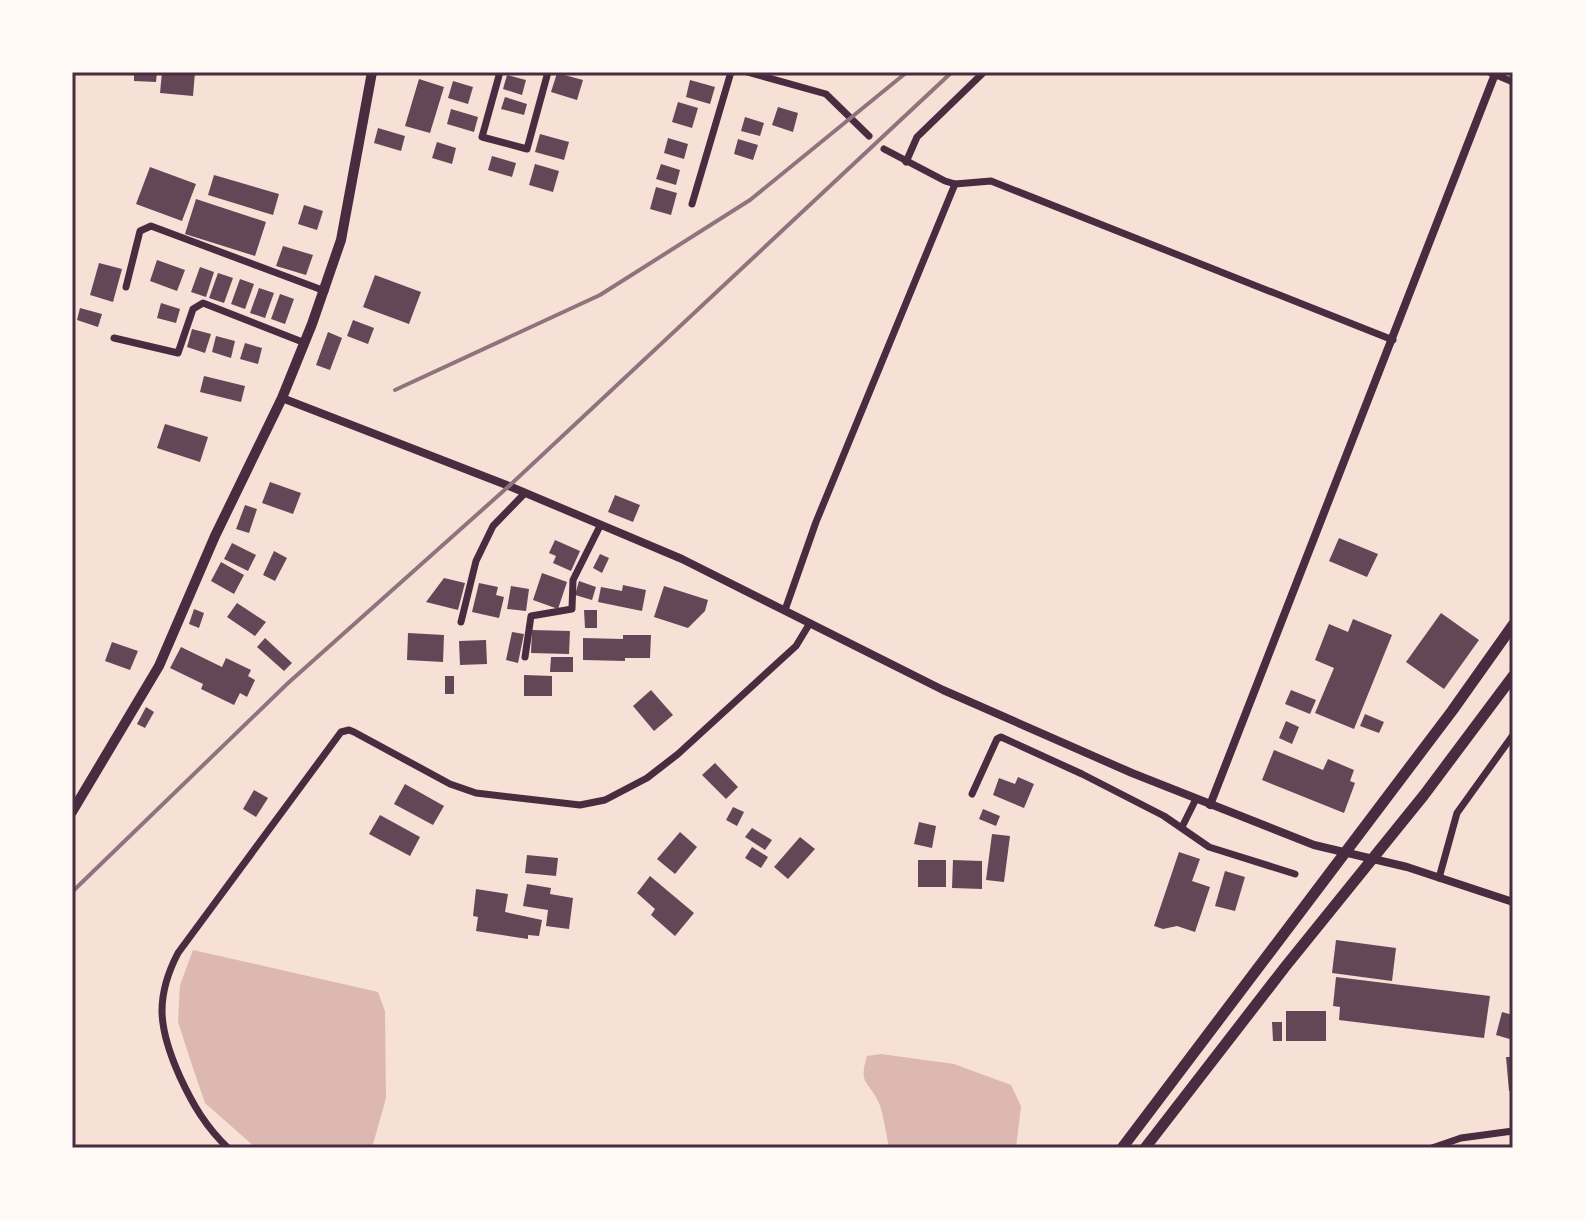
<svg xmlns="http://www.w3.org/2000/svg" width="1585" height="1220" viewBox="0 0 1585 1220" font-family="'Exo 2',sans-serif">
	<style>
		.water { fill: #dcb8b0 }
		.building { fill: #644757 }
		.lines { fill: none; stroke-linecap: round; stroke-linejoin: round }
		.minor { stroke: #4a2c40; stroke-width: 7 }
		.tertiary { stroke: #4a2c40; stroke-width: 8 }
		.secondary { stroke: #4a2c40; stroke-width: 10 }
		.trunk { stroke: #4a2c40; stroke-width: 11 }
		.rail { stroke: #8f747c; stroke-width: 4 }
		.neatline { fill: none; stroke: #4a2c40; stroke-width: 3 }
	</style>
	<rect width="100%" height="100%" fill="#f7e1d7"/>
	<g class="water">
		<polygon points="193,950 378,992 385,1011 386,1098 372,1148 256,1148 205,1103 192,1065 178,1022 180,985"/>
		<path d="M881 1054 954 1064 1011 1085 1021 1106 1016 1148H889C886 1134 884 1116 879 1103 869 1080 858 1086 867 1056Z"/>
	</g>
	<g class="building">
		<polygon points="134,72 157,72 156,82 134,81"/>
		<polygon points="162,72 195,72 193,96 160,93"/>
		<polygon points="557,73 583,80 577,100 551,92"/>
		<polygon points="507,75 526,80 522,95 503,89"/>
		<polygon points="419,79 444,87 430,133 405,126"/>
		<polygon points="690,80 715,87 710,104 686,97"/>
		<polygon points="453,81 473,87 468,104 448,98"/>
		<polygon points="505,97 527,104 524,115 501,109"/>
		<polygon points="678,102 698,108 692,128 672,122"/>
		<polygon points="778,107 798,113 793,132 772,125"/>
		<polygon points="451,109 478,117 474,132 447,124"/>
		<polygon points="745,117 764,123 760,136 741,131"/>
		<polygon points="378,128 405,136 401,151 374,143"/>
		<polygon points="540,134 569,142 564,160 535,152"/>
		<polygon points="668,138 688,144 684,159 664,153"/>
		<polygon points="738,139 758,145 753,160 734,154"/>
		<polygon points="437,142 456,148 452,164 432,158"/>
		<polygon points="492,156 516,163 512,177 488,170"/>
		<polygon points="535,164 559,171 553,192 529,185"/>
		<polygon points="661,164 680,170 676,185 656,179"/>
		<polygon points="150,167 196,184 182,221 136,204"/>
		<polygon points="214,175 279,194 273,215 208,195"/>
		<polygon points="656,187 677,193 671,215 650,209"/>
		<polygon points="196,199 266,222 255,256 185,234"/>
		<polygon points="304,205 323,211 317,230 298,224"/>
		<polygon points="283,246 313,255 306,275 276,266"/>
		<polygon points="157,260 185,270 177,291 150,281"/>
		<polygon points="99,263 122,269 113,302 90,295"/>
		<polygon points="200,267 214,272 206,297 191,292"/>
		<polygon points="218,273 233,278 224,303 209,298"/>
		<polygon points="375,275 421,292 409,324 363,307"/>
		<polygon points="240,279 254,284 245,309 231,304"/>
		<polygon points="259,288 274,293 265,318 250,313"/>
		<polygon points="280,294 294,299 285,324 271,319"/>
		<polygon points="161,303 180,309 176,323 157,318"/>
		<polygon points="80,308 102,314 98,327 77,320"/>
		<polygon points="353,320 374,328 368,344 347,336"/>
		<polygon points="192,329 211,334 205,353 187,347"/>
		<polygon points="328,332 342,338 330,370 316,365"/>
		<polygon points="216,336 235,341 231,358 212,352"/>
		<polygon points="245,343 262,348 258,364 240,359"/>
		<polygon points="204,376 245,386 241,402 200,392"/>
		<polygon points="165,424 208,437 200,462 157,448"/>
		<polygon points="270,482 301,493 293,514 262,503"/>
		<polygon points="615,495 640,505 633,522 608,512"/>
		<polygon points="245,505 257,509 249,533 236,529"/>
		<polygon points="1339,538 1378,554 1367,577 1329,561"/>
		<polygon points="555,540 580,551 571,571 553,563 556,556 549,553"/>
		<polygon points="232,543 256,555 248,571 224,559"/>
		<polygon points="274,551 287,558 275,581 263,575"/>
		<polygon points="600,554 609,558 602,573 593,568"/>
		<polygon points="221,562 244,575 234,594 211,581"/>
		<polygon points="542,573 567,582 558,609 533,600"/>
		<polygon points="444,578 465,583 458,610 426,602"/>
		<polygon points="579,581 596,587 592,600 575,595"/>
		<polygon points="479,583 498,587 496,595 504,597 499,618 472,612"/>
		<polygon points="623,585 646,590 642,611 598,602 601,587 622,591"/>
		<polygon points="511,586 529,589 526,611 507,609"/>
		<polygon points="664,586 708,600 705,611 688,628 654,617"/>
		<polygon points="237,603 266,622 255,636 227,617"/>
		<polygon points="194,609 204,613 199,628 189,624"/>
		<polygon points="584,610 597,610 597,628 585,628"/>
		<polygon points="1441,613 1479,640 1444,689 1406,662"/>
		<polygon points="1353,619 1392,635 1354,729 1315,713 1334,668 1315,660 1329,624 1348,632"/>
		<polygon points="532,630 570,631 569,654 531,653"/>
		<polygon points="512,632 524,634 518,663 506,660"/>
		<polygon points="408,633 444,635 443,662 407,660"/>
		<polygon points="623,635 651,635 650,658 625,658 625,661 583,660 583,638 623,639"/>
		<polygon points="265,638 292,663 284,671 257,647"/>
		<polygon points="486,640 487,664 460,665 459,641"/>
		<polygon points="112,642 138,651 130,670 105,661"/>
		<polygon points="181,647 222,667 226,658 251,670 248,676 255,680 247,697 240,693 234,705 201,689 203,684 170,668"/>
		<polygon points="551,657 573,657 573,672 550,672"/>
		<polygon points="524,675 552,676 552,696 524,696"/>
		<rect x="445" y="676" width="9" height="18"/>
		<polygon points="651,690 673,715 654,731 633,706"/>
		<polygon points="1291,690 1316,700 1310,714 1285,704"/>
		<polygon points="146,707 154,712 145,728 137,724"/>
		<polygon points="1365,714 1384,722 1379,733 1360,726"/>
		<polygon points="1286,721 1299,727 1292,744 1279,738"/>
		<polygon points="1274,750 1323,770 1328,759 1354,770 1350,781 1355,783 1344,813 1262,780"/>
		<polygon points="715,763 738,787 726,799 702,775"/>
		<polygon points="1018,777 1034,784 1024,808 993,795 999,778 1015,784"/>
		<polygon points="405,784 444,806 433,825 394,804"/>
		<polygon points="254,790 268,798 256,817 243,809"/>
		<polygon points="733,807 744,812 737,826 726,820"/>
		<polygon points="983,809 1000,816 996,826 979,819"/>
		<polygon points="380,815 420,837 410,856 369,834"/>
		<polygon points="919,822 936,826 932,848 914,844"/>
		<polygon points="752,828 772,840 765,850 745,837"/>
		<polygon points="680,832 697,847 675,874 657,859"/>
		<polygon points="992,834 1010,836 1004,882 986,880"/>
		<polygon points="800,837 815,849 788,879 774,867"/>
		<polygon points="752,847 768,857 761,868 745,858"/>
		<polygon points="1179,852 1200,859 1192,881 1210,887 1195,932 1177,926 1163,929 1154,926"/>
		<polygon points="527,855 558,858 556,876 525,873"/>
		<rect x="918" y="860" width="28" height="27"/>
		<polygon points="953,860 982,861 982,889 952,888"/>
		<polygon points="1225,871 1245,877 1235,911 1215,906"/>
		<polygon points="650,876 694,913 675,936 651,915 655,909 637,893"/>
		<polygon points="527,884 551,888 550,894 573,898 569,929 546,926 548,910 523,906"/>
		<polygon points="476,889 508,894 505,912 542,920 539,936 528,935 528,939 476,931 478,917 473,916"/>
		<polygon points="1336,940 1396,948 1392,981 1332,973"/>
		<polygon points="1336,977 1490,996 1484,1038 1339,1020 1340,1007 1333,1006"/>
		<rect x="1286" y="1011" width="40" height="30"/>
		<polygon points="1502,1012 1513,1015 1513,1040 1496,1035"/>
		<polygon points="1272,1022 1282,1022 1282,1041 1273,1041"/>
		<polygon points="1506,1057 1513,1057 1513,1091 1509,1091"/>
	</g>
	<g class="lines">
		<g class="minor">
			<polyline points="500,72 482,137 527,149 548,72"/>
			<polyline points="747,72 826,94 869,136"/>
			<polyline points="1489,72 1513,82"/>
			<polyline points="884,149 945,181 955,184 991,181 1393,340"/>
			<polyline points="906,162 917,137 984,72"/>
			<polyline points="692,204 731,72"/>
			<polyline points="126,287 140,231 151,226 325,291"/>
			<polyline points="114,338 178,353 193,309 203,303 305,343"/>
			<polyline points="785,610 816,522 955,184"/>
			<polyline points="461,622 476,561 493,526 525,493"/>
			<polyline points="525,657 531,616 572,609 573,580 600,526"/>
			<polyline points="972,794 997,739 1001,737 1082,774 1164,816 1209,847 1295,874"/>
			<polyline points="1182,827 1196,799"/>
			<polyline points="1439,878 1457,813 1513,735"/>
			<path d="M228 1148C206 1127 193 1105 180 1077 159 1030 154 999 178 953L341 732 349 730 354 732 450 784 476 793 580 805 605 800 647 778 678 754 796 646 810 623"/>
			<polyline points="1432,1148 1461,1138 1513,1131"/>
		</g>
		<g class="tertiary">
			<polyline points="282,398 509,486 682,559 943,690 1132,773 1314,845 1407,867 1513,902"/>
			<polyline points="1210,805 1495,74"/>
		</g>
		<polyline class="secondary" points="72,812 159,666 215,536 282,398 312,324 341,240 372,72"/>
		<g class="trunk">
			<polyline points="1122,1148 1452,711 1513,625"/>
			<polyline points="1145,1148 1285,967 1424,795 1513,676"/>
		</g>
		<g class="rail">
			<polyline points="395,390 600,295 750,200 907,72"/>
			<polyline points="72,892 287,684 509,486 952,72"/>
		</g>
	</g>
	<rect width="1585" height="1220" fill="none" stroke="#fffaf5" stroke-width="148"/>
	<rect x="74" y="74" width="1437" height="1072" class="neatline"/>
</svg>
